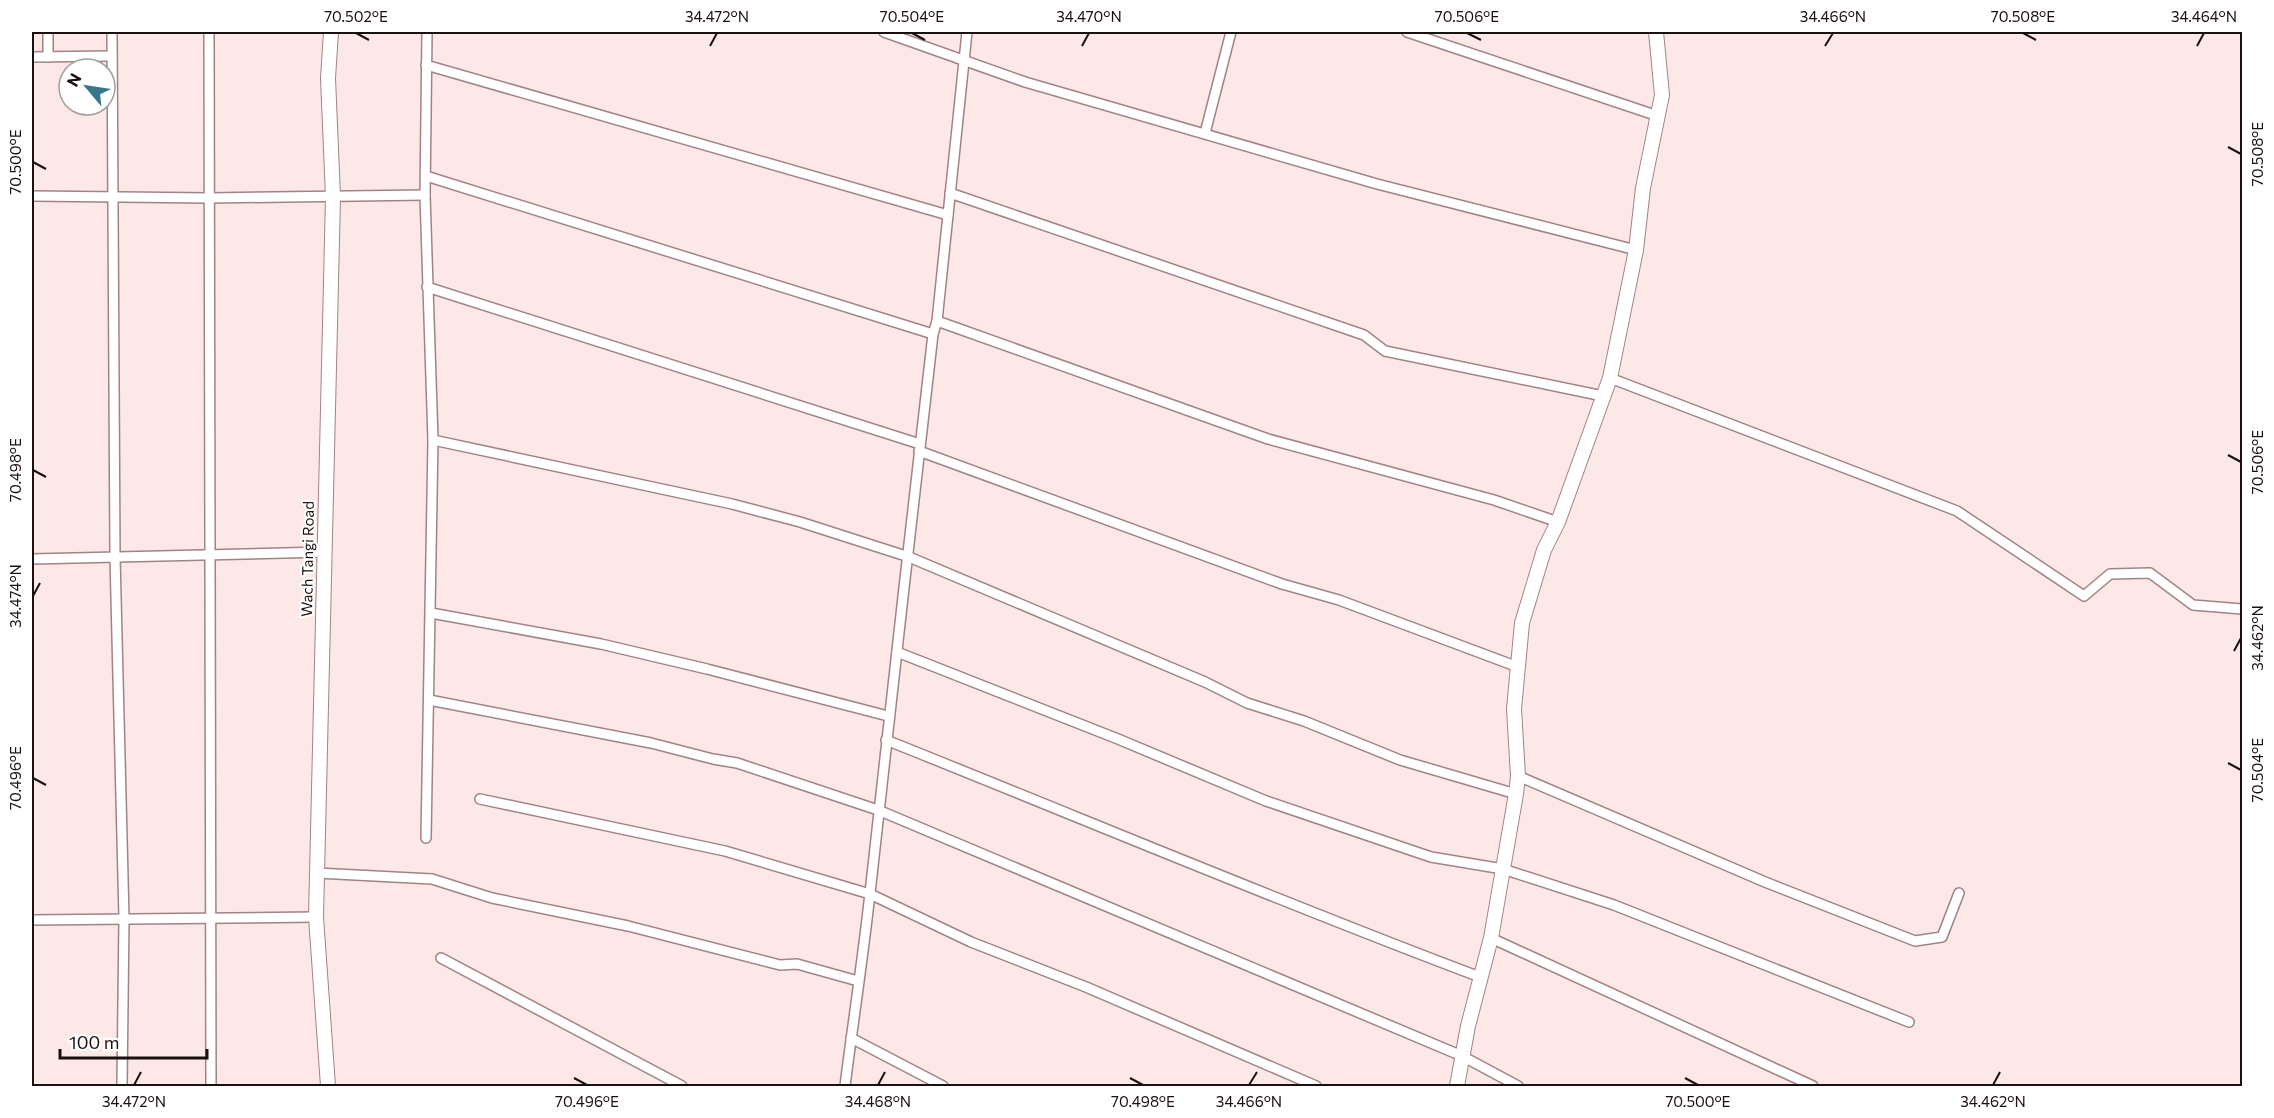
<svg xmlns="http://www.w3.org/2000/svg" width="2274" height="1118" viewBox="0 0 2274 1118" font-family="Commissioner,sans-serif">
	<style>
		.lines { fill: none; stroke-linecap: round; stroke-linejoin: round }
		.street-casing { stroke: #a28384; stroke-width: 12 }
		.secondary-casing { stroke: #a28384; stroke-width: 16 }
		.street { stroke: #fff; stroke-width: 9 }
		.secondary { stroke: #fff; stroke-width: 14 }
		.ticks { fill: none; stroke: #1b1010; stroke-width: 2 }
		.labels { text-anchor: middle; stroke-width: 4.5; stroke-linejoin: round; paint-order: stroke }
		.street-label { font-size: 15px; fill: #1b1010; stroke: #fff }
		.neatline { fill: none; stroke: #1b1010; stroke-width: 2 }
		.ticks-label { font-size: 15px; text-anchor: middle; fill: #1b1010 }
	</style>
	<rect width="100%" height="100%" fill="#fde8e8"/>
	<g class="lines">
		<g class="street-casing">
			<g id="street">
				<polyline points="112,32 115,557 124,918 122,1086"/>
				<polyline points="209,32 211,1086"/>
				<polyline points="884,32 1025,82 1377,184 1636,250"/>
				<polyline points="1407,32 1658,116"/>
				<polyline points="32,57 112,56"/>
				<polyline points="48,57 48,32"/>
				<polyline points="426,65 948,215"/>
				<polyline points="1205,133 1231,32"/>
				<polyline points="426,176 933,334"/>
				<polyline points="950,193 1364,335 1385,351 1603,396"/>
				<polyline points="32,196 209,198 425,195"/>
				<polyline points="427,287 920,444"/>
				<polyline points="937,321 1268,439 1494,500 1558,522"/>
				<polyline points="1610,378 1957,511 2084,596 2110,574 2150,573 2193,605 2242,609"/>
				<polyline points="433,440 732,504 800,522 909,557 1205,682 1247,703 1304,721 1400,760 1516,794"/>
				<polyline points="919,451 1282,584 1339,600 1518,667"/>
				<polyline points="32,559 324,552"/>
				<polyline points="431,613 601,644 707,669 888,716"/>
				<polyline points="897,652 1118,739 1266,801 1431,857 1503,869 1614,905 1909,1022"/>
				<polyline points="429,700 651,743 713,759 737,763 878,810 1462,1056 1518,1086"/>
				<path d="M886 740C1084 819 1280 902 1480 977"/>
				<polyline points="1518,776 1765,882 1915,941 1942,937 1959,893"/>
				<polyline points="480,799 725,851 870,894 971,942 1086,987 1316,1086"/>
				<polyline points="426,838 433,440 425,195 427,32"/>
				<polyline points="317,873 432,879 492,898 628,926 780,965 797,964 858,981"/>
				<polyline points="32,920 316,917"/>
				<polyline points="1491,938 1813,1086"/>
				<polyline points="441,958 682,1086"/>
				<polyline points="851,1038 943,1086"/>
				<path d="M845 1086C853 1022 863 958 870 893 891 707 911 520 933 334L937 321 967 32"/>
			</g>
		</g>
		<g class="secondary-casing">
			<g id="secondary">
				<polyline points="328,1086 316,917 333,197 328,78 331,32"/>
				<polyline points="1457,1086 1468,1026 1491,938 1516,794 1518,776 1514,709 1522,623 1544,550 1558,522 1610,378 1636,250 1643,188 1662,95 1656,32"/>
			</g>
		</g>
		<use href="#street" class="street"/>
		<use href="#secondary" class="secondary"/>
	</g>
	<path class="ticks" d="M356 33 369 40M912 33 925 40M1467 33 1481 40M2023 33 2036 40M710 46 717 33M1082 46 1089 33M1825 46 1833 33M2197 46 2204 33M2228 147 2241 154M33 162 46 169M2228 455 2241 462M33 470 46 477M33 596 40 583M2234 651 2241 638M2228 763 2241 770M33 778 46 785M574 1078 587 1085M1130 1078 1143 1085M1685 1078 1698 1085M134 1085 141 1072M878 1085 885 1072M1249 1085 1257 1072M1993 1085 2000 1072"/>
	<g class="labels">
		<g class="street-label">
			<text transform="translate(308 559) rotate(-89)" y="5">Wach Tangi Road</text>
		</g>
	</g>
	<rect width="2274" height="1118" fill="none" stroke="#ffffff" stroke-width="66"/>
	<g transform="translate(87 87) rotate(299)"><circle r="28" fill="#ffffff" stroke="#a49f9f" stroke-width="1.5"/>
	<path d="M0-4.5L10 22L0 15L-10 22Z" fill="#37758a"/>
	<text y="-9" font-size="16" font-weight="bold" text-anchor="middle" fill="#1b1010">N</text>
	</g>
	<path d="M60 1049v9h147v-9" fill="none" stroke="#1b1010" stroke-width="3"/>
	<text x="69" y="1049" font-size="18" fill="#1b1010" stroke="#ffffff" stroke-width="4.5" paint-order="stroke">100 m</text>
	<rect x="33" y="33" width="2208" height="1052" class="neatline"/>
	<g class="ticks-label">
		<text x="356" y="22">70.502°E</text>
		<text x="717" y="22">34.472°N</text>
		<text x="912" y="22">70.504°E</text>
		<text x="1089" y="22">34.470°N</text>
		<text x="1467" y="22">70.506°E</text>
		<text x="1833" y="22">34.466°N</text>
		<text x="2023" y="22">70.508°E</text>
		<text x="2204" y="22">34.464°N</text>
		<text transform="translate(2258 154) rotate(-90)" y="5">70.508°E</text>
		<text transform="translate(16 162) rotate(-90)" y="5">70.500°E</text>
		<text transform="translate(2258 462) rotate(-90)" y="5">70.506°E</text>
		<text transform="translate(16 470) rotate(-90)" y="5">70.498°E</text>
		<text transform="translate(16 596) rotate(-90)" y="5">34.474°N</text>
		<text transform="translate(2258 638) rotate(-90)" y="5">34.462°N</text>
		<text transform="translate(2258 770) rotate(-90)" y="5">70.504°E</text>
		<text transform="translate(16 778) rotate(-90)" y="5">70.496°E</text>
		<text x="134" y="1107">34.472°N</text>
		<text x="587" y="1107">70.496°E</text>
		<text x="878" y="1107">34.468°N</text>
		<text x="1143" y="1107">70.498°E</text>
		<text x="1249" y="1107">34.466°N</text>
		<text x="1698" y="1107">70.500°E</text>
		<text x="1993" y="1107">34.462°N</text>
	</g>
</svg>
